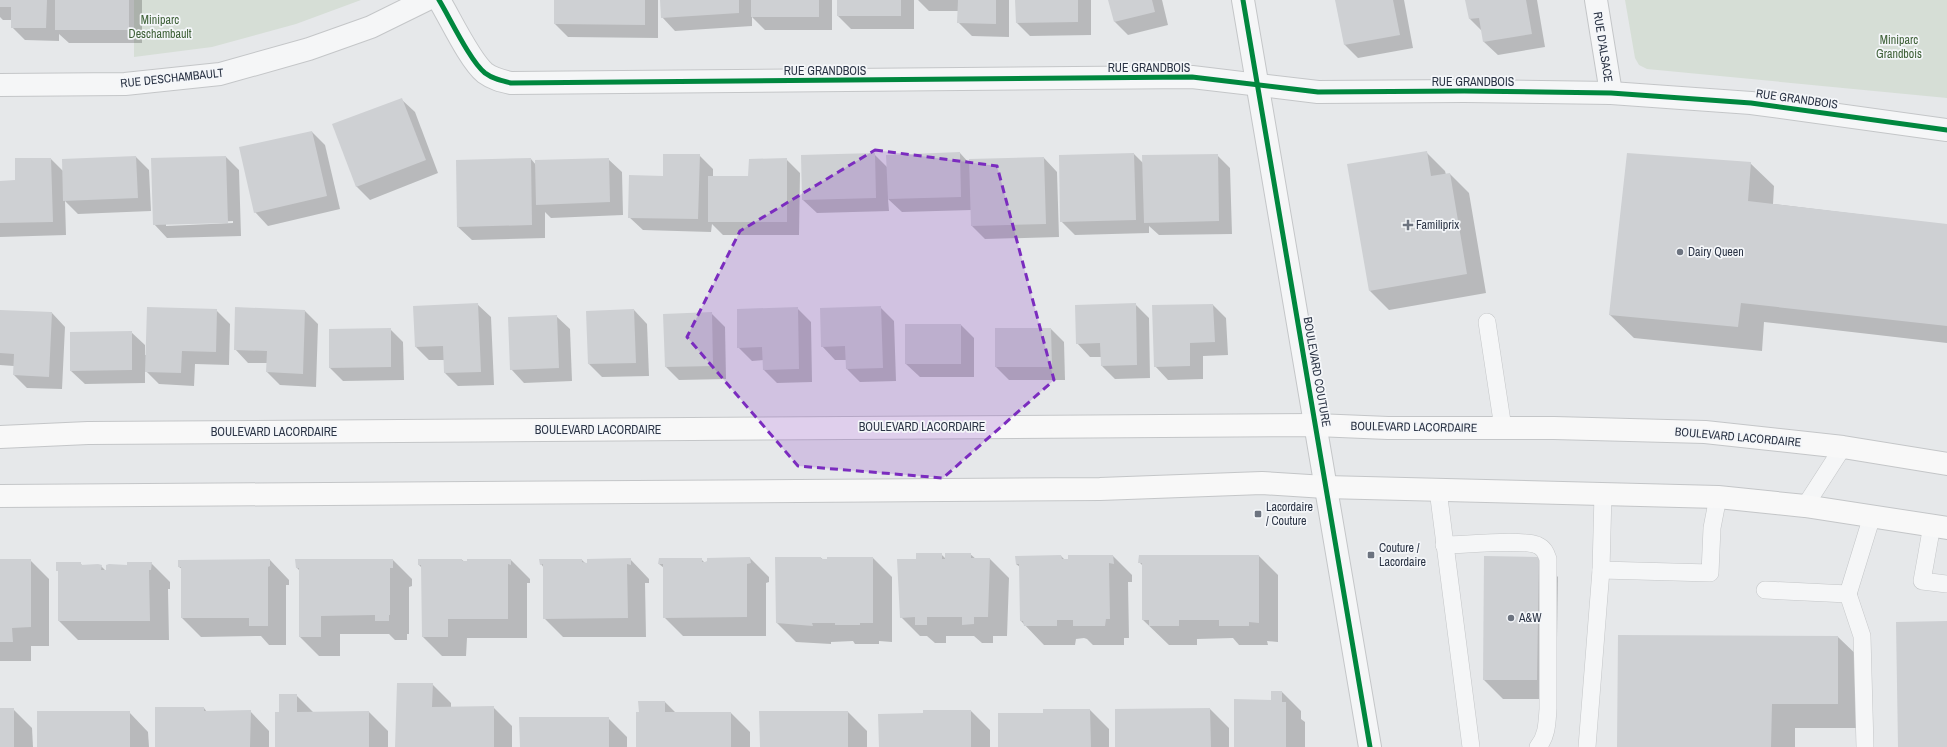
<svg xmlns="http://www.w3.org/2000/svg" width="1947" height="747" viewBox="0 0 1947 747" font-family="'Archivo Narrow',sans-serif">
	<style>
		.green { fill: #d6ded6 }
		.shadow { fill: #0003; fill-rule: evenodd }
		.building { fill: #ced0d3 }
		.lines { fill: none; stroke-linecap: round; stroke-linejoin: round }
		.service-casing { stroke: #c4c6c8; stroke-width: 18 }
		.minor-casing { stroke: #c4c6c8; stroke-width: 24 }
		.tertiary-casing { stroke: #c4c6c8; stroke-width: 24 }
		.secondary-casing { stroke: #c4c6c8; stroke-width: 24 }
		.service { stroke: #f5f6f7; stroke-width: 17 }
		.minor { stroke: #f5f6f7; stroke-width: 22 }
		.tertiary { stroke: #f5f6f7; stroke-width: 22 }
		.secondary { stroke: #f8f8f8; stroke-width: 22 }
		.cycleway-casing { stroke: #f4f6f9; stroke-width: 8 }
		.cycleway { stroke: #00873e; stroke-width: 5 }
		.marked { fill: #7b2cbf; fill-opacity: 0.2; stroke: #7b2cbf; stroke-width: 3; stroke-dasharray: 8 5; stroke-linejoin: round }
		.poi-dot { fill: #6c737f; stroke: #f4f6f9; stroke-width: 1.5 }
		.labels { text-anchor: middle; stroke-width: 3.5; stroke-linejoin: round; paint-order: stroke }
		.park-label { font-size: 12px; fill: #3f6138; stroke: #f4f6f9 }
		.street-label { font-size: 12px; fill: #2b3445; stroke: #f4f6f9 }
		.poi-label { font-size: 12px; fill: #2b3445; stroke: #f4f6f9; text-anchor: start }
	</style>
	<rect width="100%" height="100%" fill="#e6e8ea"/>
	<g class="green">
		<polygon points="134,0 361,0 296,24 212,47 134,57"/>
		<polygon points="1625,0 1947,0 1947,98 1647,69 1639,65 1635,58"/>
	</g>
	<g class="shadow">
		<polygon points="0,0 142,0 142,43 69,43 59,34 59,41 25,40 12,27 12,20 3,20 0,17"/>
		<polygon points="555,0 658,0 658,38 568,37 555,24"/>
		<polygon points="661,0 832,0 832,30 765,30 752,17 752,26 675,31 662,17"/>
		<polygon points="838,0 914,0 914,29 851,29 838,16"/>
		<polygon points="918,0 1009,0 1009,37 972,36 958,22 959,11 929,11"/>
		<polygon points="1016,0 1091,0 1091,35 1030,36 1017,23"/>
		<polygon points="1109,0 1162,0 1168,25 1128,35 1115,22"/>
		<polygon points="1336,0 1404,0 1413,48 1358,58 1345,45"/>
		<polygon points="1466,0 1537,0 1545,47 1498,55 1484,42 1482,31 1470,19"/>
		<polygon points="401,99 415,112 438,173 370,200 356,186"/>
		<polygon points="312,132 325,145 340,209 268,226 255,212"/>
		<polygon points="1426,152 1445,171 1446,175 1450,174 1469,193 1486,293 1389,310 1370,291"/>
		<polygon points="960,153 970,164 1044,158 1057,172 1059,237 985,239 972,226 971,210 902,212 888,199 889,211 817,213 803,200 874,154 888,168"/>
		<polygon points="1134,154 1144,164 1217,155 1230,168 1232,234 1159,235 1149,226 1149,233 1075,235 1061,221"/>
		<polygon points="699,155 713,169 713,177 749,177 786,159 800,173 799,235 723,235 712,224 711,232 643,230 629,217 664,177"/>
		<polygon points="136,157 149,170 151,211 78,214 65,201 66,235 0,237 0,182 16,181 51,159 63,171"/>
		<path d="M226 157 239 170 241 236 167 238 154 224ZM233 221V223L166 226V224Z"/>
		<polygon points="531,159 536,165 608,159 622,172 623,215 551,218 545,212 545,238 472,240 458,227"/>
		<polygon points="1750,163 1774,186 1773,204 1947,225 1947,343 1764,322 1762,351 1634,338 1610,315"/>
		<polygon points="477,304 491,317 494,385 458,386 445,373 444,360 429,360 416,347 414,307"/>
		<polygon points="1135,304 1149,318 1150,378 1115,379 1102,366 1102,357 1090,357 1077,343"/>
		<polygon points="1213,305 1226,318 1228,355 1203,356 1203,379 1168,380 1155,366"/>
		<polygon points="880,307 894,321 896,381 860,382 847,369 847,360 835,360 822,346"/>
		<polygon points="797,308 811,322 812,382 777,383 764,370 764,360 752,361 738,347"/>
		<polygon points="216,310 230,324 229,365 195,364 194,386 159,384 145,370 145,383 85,384 71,371 131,332 145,345 145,355 147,355"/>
		<polygon points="634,310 647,324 649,376 602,377 589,364 587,312"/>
		<polygon points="0,311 52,313 65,327 62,389 27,388 14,375 14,366 0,365"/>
		<polygon points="305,311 318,324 316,387 280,385 267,372 267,363 248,363 235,349"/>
		<polygon points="711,313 725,327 726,379 679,380 666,367"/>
		<polygon points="556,316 570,329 572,381 524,383 511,369"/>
		<polygon points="961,325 974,338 974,377 920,377 906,364"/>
		<polygon points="390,329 403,342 404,380 343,381 330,368"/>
		<polygon points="1051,329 1064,342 1065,380 1009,380 996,367"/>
		<polygon points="941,554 946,559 970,554 976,559 990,559 1009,578 1007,636 993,636 993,643 982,643 974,636 946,636 946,643 935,643 927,636 920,636 901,617 917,560"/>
		<polygon points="1061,556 1065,560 1113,556 1132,575 1132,582 1128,582 1129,638 1124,638 1124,645 1093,645 1087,639 1084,638 1076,639 1075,645 1044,645 1021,621 1020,567 1016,564"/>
		<polygon points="1259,556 1278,575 1278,642 1267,641 1268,645 1239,645 1233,638 1197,639 1197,645 1169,645 1143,620 1143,566 1139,562"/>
		<polygon points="750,558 769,577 769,582 766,583 766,636 683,636 664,617 664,568 659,564 701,559 705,563"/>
		<polygon points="821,558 824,560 873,558 892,577 892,642 879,641 879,644 855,644 853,641 831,642 831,644 796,642 777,623"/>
		<polygon points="1539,558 1558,577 1556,699 1503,699 1484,680"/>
		<polygon points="630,559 649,579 649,583 645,583 646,637 563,637 544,618 544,568 541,564 540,560 582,560 586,564"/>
		<polygon points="0,560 30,560 49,579 49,646 31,646 31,661 0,661"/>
		<polygon points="270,560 289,580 289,585 286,585 286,645 269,645 261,636 201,637 182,618 182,569 179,567"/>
		<polygon points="393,560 412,579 412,586 409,587 409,634 407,634 407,640 395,640 389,634 340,634 340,656 319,656 300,637 300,571 297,568"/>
		<polygon points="462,560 465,562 511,560 530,579 530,583 527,583 527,638 467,638 466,656 442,656 423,637 422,568 419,565"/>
		<polygon points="80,563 83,566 101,566 107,572 151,563 170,582 170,589 168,589 169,640 78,640 59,621 59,572 57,570"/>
		<polygon points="1838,637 1862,660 1861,728 1795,728 1795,747 1618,747"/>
		<polygon points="432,684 451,703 451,708 493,707 512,726 512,747 396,747"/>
		<polygon points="1282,692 1301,711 1301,719 1305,722 1305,747 1235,747 1272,701"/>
		<polygon points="296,695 313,712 369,712 388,731 388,747 276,747 280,713"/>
		<polygon points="665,702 676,713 731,713 750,732 750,747 637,747"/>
		<polygon points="204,708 207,712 250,711 269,731 269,747 156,747"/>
		<polygon points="0,709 13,709 32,728 33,747 0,747"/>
		<polygon points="1210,709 1229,728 1229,747 1116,747"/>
		<polygon points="1090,710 1109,729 1109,747 999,747 1044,714"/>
		<polygon points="971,711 990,730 990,747 880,747"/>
		<polygon points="129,712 148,732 149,747 38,747"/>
		<polygon points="848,712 867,731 867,747 761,747"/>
		<polygon points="608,718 627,737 627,747 521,747"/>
	</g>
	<g class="building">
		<polygon points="0,0 47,0 46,28 11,28 11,7 0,7"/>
		<rect x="55" y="0" width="74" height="30"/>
		<polygon points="554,0 645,0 645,25 554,24"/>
		<polygon points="660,0 739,0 739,13 661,18"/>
		<rect x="751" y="0" width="68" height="17"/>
		<rect x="837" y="0" width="64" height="16"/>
		<polygon points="958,0 996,0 996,24 957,23"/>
		<polygon points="1015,0 1078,0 1078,22 1016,23"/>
		<polygon points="1108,0 1152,0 1155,12 1114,22"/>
		<polygon points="1335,0 1393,0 1400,35 1344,45"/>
		<polygon points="1465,0 1526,0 1532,34 1483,42 1479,18 1469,19"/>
		<polygon points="402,98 426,160 356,187 332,124"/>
		<polygon points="312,131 327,196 254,213 239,147"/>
		<polygon points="1427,151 1431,176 1450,173 1467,274 1369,291 1347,164"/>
		<polygon points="960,152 961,197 888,199 886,155"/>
		<polygon points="875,153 876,198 802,200 801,155"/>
		<polygon points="1134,153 1136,220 1060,222 1059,155"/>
		<polygon points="1627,153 1751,162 1748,201 1947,224 1947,326 1741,303 1738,327 1609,315"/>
		<polygon points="663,154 700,154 698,219 628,218 629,175 663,176"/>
		<polygon points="1218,154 1219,221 1144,223 1142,155"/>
		<polygon points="136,156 138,198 63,201 62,159"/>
		<polygon points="226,156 228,223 153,225 151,158"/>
		<polygon points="1044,157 1046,224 971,226 969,159"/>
		<polygon points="15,158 51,158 53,222 0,223 0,181 15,180"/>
		<polygon points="531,158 532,225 457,227 456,160"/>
		<polygon points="609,158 610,202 536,205 535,160"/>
		<polygon points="787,158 787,222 708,222 708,176 748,176 749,159"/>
		<polygon points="478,303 481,372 444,373 443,346 415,347 413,306"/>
		<polygon points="1136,303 1137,365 1101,366 1100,343 1076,344 1075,305"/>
		<polygon points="1213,304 1215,342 1190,343 1190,366 1154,367 1152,305"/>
		<polygon points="881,306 883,368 846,369 845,346 821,347 820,308"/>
		<polygon points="147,307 217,309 216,352 182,351 181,373 145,372"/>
		<polygon points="235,307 305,310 303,374 266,372 267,351 234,350"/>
		<polygon points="798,307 799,369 763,370 762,347 737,348 737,309"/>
		<polygon points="634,309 636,363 588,364 586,311"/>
		<polygon points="0,310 52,312 49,377 13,375 14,354 0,353"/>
		<polygon points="712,312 713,366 665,367 663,314"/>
		<polygon points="557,315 559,368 510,370 508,317"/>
		<rect x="905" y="324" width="56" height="40"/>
		<polygon points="391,328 391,367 329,368 329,329"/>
		<polygon points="995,328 1051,328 1052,367 995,367"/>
		<polygon points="132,331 132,370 70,371 70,332"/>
		<polygon points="916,553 942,553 942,559 945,559 945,553 971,553 971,558 990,558 988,617 974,617 974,624 962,625 962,617 927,617 927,625 915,625 915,617 900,618 897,559 916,559"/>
		<polygon points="1061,555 1062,559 1068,559 1068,555 1113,555 1114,564 1109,563 1110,619 1106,619 1105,626 1073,626 1073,620 1057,620 1057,626 1024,626 1023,621 1020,621 1019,564 1016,564 1015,556"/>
		<polygon points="1139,555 1259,555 1259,623 1249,622 1249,626 1219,626 1219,620 1179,620 1179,626 1149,626 1149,620 1142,620 1142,563 1138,563"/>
		<polygon points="1484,556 1539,557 1537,680 1483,680"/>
		<polygon points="750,557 751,563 747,564 747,617 663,618 663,564 658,564 659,558 702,558 702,562 705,562 707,561 707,558"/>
		<polygon points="775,557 821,557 821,559 827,559 827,557 873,557 873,623 860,623 860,625 835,625 835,623 812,623 813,626 776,623"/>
		<polygon points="631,558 631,565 627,564 628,618 543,619 543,564 540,565 539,559 582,559 582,562 587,563 587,559"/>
		<polygon points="0,559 31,559 31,627 12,628 13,642 0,642"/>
		<polygon points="270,559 270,566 268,567 268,626 249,626 249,618 181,618 181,567 178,567 178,560"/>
		<polygon points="295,559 393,559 393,568 390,568 390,615 389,615 389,621 375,621 375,615 321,616 321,637 299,637 299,568 296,568"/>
		<polygon points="418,559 462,559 462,561 467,561 467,559 511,559 511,565 508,564 508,619 448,619 448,637 422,637 421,565 418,565"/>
		<polygon points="56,562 81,562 81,565 98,564 102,565 101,570 106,570 106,565 109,564 127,565 127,562 152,562 151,570 149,570 150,621 58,621 58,571 56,571"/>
		<polygon points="1947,621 1947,747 1898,747 1896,622"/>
		<polygon points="1618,635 1838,636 1838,704 1772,704 1771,747 1617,747"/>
		<polygon points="397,683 433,683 432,707 494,706 494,747 395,747"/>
		<polygon points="1271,691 1282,691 1282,702 1286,702 1286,747 1234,747 1234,699 1271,700"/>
		<polygon points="279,694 297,694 297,712 369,711 369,747 275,747 275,712 279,712"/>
		<polygon points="638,701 665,701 665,712 731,712 731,747 636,747 636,712 639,712"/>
		<polygon points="155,707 204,707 204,711 251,710 250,747 155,747"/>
		<rect x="0" y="708" width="14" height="39"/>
		<polygon points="1210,708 1211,747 1115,747 1115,709"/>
		<polygon points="1043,709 1090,709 1091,747 998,747 998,713 1043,713"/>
		<polygon points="923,710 971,710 971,747 879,747 878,714 923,713"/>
		<rect x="37" y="711" width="93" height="36"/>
		<polygon points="759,711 848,711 848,747 760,747"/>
		<polygon points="519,717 609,717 609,747 520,747"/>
	</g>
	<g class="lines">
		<g class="service-casing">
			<g id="service">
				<polyline points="1487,322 1503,428"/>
				<polyline points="1438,490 1471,747"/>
				<polyline points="1805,506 1843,447"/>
				<polyline points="1932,525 1922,581 1947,584"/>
				<path d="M1444 545C1463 545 1522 539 1537 545 1544 548 1546 553 1548 559V709C1547 723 1547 736 1538 747"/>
				<polyline points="1601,570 1710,573 1712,528 1718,497"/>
				<polyline points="1765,590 1848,594 1872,516"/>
				<polyline points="1848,594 1862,636 1865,747"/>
				<polyline points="1587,747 1601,570 1603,494"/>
			</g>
		</g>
		<g class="minor-casing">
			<g id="minor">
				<path d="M439 0C450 18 470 61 485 73 493 79 502 81 511 83L1192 77 1318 92 1464 91 1611 93 1751 103 1947 130"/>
				<polyline points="1596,0 1611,93"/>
				<polyline points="0,85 125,84 220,74 309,49 371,27 426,0"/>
			</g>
		</g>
		<g class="tertiary-casing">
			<polyline id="tertiary" points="1243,0 1370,747"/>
		</g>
		<g class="secondary-casing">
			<g id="secondary">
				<polyline points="0,437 88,433 1316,425 1388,428 1554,428 1705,432 1843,447 1947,464"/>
				<polyline points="0,496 1100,489 1262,483 1325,487 1718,497 1805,506 1947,528"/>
			</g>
		</g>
		<use href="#service" class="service"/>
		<use href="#minor" class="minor"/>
		<use href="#tertiary" class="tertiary"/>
		<use href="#secondary" class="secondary"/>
		<g class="cycleway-casing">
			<g id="cycleway">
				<path d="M439 0C450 18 470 61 485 73 493 79 502 81 511 83L1192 77 1318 92 1464 91 1611 93 1751 103 1947 130"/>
				<polyline points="1243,0 1370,747"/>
			</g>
		</g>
		<use href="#cycleway" class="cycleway"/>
	</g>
	<path class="marked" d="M875 150 997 166 1054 380 943 478 798 466 687 337 740 231Z"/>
	<g class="poi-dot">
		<path d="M1406 219h4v4h4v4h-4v4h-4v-4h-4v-4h4z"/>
		<circle cx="1680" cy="252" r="4"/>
		<rect x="1254" y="510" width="8" height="8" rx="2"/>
		<rect x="1367" y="551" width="8" height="8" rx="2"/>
		<circle cx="1511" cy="618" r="4"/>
	</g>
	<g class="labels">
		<g class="park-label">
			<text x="160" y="24">Miniparc<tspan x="160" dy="14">Deschambault</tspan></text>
			<text x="1899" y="44">Miniparc<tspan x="1899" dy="14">Grandbois</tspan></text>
		</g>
		<g class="street-label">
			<text transform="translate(1603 47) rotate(81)" y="4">RUE D'ALSACE</text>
			<text x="1149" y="72">RUE GRANDBOIS</text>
			<text x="825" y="75">RUE GRANDBOIS</text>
			<text transform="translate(172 78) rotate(-6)" y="4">RUE DESCHAMBAULT</text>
			<text x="1473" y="86">RUE GRANDBOIS</text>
			<text transform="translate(1797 99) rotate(8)" y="4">RUE GRANDBOIS</text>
			<text transform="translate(1317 372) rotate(80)" y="4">BOULEVARD COUTURE</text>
			<text x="922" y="431">BOULEVARD LACORDAIRE</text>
			<text transform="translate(1414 427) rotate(1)" y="4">BOULEVARD LACORDAIRE</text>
			<text x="598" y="434">BOULEVARD LACORDAIRE</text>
			<text x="274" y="436">BOULEVARD LACORDAIRE</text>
			<text transform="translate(1738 437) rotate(5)" y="4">BOULEVARD LACORDAIRE</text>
		</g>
		<g class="poi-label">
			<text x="1416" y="229">Familiprix</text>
			<text x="1688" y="256">Dairy Queen</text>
			<text x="1266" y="511">Lacordaire<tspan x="1266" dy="14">/ Couture</tspan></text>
			<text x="1379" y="552">Couture /<tspan x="1379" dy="14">Lacordaire</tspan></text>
			<text x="1519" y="622">A&amp;W</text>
		</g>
	</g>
</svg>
